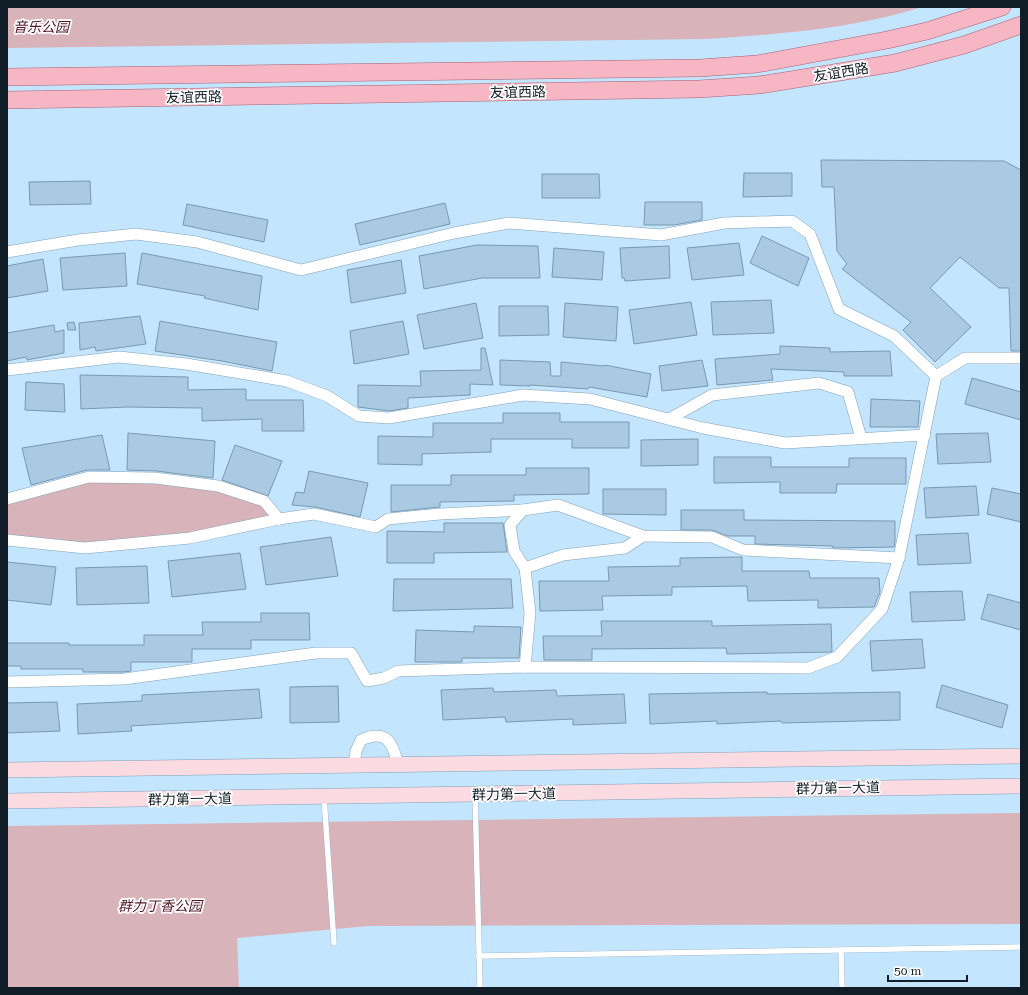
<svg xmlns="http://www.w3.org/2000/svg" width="1028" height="995" viewBox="0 0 1028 995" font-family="'Roboto Serif','Noto Sans SC',serif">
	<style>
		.green { fill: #d8b3b9 }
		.building { fill: #a9cae2; stroke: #7a99b0 }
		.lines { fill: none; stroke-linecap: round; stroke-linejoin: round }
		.lane-casing { stroke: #82a1b9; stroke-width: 6 }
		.street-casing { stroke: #82a1b9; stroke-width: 12 }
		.secondary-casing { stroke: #82a1b9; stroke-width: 16 }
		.primary-casing { stroke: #a46274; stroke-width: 18 }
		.lane { stroke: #fff; stroke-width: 5.5 }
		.street { stroke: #fff; stroke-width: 11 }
		.secondary { stroke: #fbdbe2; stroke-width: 15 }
		.primary { stroke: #f7b6c4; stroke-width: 17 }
		.labels { text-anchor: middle; stroke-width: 3.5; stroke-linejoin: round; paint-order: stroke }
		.park-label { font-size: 14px; font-style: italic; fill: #521828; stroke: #fff }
		.street-label { font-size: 14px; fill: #121e27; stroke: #fff }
	</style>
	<rect width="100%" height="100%" fill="#c4e5fe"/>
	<g class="green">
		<path d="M7 7H922C852 29 780 34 707 39L7 48Z"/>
		<polygon points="89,477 155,478 264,501 279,519 190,538 85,548 7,540 7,499"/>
		<polygon points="1021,813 1021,924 368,926 237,938 239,988 7,988 7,826"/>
	</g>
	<g class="building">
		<polygon points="821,160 1004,161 1021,170 1021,351 1011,351 1009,288 999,288 960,257 930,288 971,327 935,362 903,330 911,322 842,269 847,264 837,251 834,187 822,187"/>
		<polygon points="744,173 792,173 792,196 743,197"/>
		<polygon points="542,174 599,174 600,198 542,198"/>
		<polygon points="90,181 91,204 30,205 29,182"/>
		<polygon points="645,202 702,202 702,220 674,225 644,225"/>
		<polygon points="445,203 450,224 360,245 355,224"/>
		<polygon points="187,204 268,220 264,242 183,225"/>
		<polygon points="762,236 809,258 798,286 750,263"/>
		<polygon points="739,243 744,275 692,280 687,248"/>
		<polygon points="477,245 538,246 540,278 482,278 424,289 419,256"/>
		<polygon points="669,246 670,278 625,281 624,278 622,278 620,248"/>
		<polygon points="554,248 604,252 602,280 552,277"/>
		<polygon points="125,253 127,286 63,290 60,258"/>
		<polygon points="142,253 262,276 258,310 204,298 205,296 137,284"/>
		<polygon points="43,259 48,291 7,298 7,266"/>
		<polygon points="401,260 406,293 351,303 347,270"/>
		<polygon points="771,300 774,333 713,335 711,302"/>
		<polygon points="691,302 697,335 634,344 629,310"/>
		<polygon points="476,303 483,338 424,349 417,315"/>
		<polygon points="565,303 618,307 616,341 563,337"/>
		<polygon points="499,306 548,306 549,335 499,336"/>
		<polygon points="140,316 146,344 96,351 95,347 80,350 79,323"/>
		<polygon points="160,321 277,342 272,371 222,361 155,351"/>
		<polygon points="403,321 409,354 354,364 350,331"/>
		<polygon points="74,322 76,330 68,330 67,323"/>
		<polygon points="54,325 55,332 64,330 64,353 27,360 26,357 7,361 7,333"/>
		<polygon points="780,346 830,348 830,352 890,351 892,376 844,376 844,372 771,369 773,380 717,385 715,359 780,354"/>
		<polygon points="481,348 485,348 493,385 470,384 470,395 408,398 408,408 389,411 358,407 358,385 421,386 420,371 481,370"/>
		<polygon points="500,360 550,362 551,376 561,376 561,362 604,366 605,365 651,374 647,397 589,387 588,389 530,385 530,386 500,385"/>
		<polygon points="702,360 708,386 662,391 659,366"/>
		<polygon points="80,375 188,377 188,390 246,389 246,400 303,400 304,431 262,431 262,419 202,421 202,408 127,407 81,409"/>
		<polygon points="972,378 1021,392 1021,420 965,404"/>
		<polygon points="26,382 64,384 65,412 25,410"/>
		<polygon points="871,399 920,401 918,427 870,427"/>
		<polygon points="503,413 560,413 560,422 629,422 629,448 572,448 572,439 491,439 491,452 422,454 422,465 378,464 378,436 433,437 433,423 503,423"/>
		<polygon points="128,433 215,441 213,478 156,471 127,470"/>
		<polygon points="988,433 991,462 938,464 936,434"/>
		<polygon points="102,435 110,470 87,470 31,485 22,448"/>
		<polygon points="698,439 698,465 641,466 641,440"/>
		<polygon points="235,445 282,461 268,496 222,480"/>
		<polygon points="714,457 771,457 771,467 849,467 849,458 906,458 906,484 837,484 836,493 780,493 780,482 714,483"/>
		<polygon points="526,468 589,468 589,494 514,495 514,501 440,502 440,507 391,512 391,485 451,485 451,475 526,475"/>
		<polygon points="309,471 368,483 360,517 315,507 292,505 296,492 304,493"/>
		<polygon points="976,486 979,515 926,518 924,488"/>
		<polygon points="992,488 1021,494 1021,522 987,514"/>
		<polygon points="603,489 666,489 666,515 603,514"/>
		<polygon points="681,510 744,510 744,520 895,521 895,541 894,547 833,548 833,546 755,544 755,536 728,536 712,530 681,530"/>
		<polygon points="444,523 503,523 507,552 434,553 434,563 387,563 387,531 444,532"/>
		<polygon points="968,533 971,563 918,565 916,535"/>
		<polygon points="331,537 338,576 266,585 260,547"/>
		<polygon points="240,553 246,589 172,597 168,561"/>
		<polygon points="742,557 742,571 809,571 810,578 879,578 880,592 874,607 818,608 818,600 748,601 747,586 672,587 672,595 602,596 603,610 540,611 539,581 609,581 608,567 680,566 680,558"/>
		<polygon points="7,562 56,567 51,605 7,600"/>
		<polygon points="147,566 149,603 77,605 76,568"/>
		<polygon points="394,579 511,579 513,608 393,611"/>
		<polygon points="962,591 965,620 912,622 910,592"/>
		<polygon points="988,594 1021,603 1021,630 981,619"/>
		<polygon points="261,613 309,613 310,640 251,640 251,649 192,649 192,662 131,662 131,671 123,672 83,672 83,669 21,669 21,666 7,666 7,643 69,643 69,645 144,645 144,635 203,635 202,622 261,622"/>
		<polygon points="601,621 712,621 712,626 831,624 832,652 727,654 726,648 592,649 592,660 544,660 543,636 602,636"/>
		<polygon points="474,626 521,627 519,658 462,658 462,662 415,662 416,630 474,632"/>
		<polygon points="922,639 925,668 872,671 870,641"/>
		<polygon points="942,685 1008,705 1002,728 936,707"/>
		<polygon points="338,686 339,722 290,723 290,687"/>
		<polygon points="493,688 494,692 556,690 557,696 624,694 626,723 573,725 573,719 506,722 505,717 443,720 441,690"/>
		<polygon points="259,689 262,718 131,726 132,731 78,734 77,704 142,701 142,695"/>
		<polygon points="767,692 767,694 900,692 900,720 782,723 781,721 717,724 717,721 650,724 649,694"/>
		<polygon points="57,702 60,731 7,733 7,703"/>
	</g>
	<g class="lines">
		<g class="lane-casing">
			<g id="lane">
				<polyline points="475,794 480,988"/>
				<polyline points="324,797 334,943"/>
				<polyline points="841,950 842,988"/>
				<polyline points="479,956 1021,947"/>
			</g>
		</g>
		<g class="street-casing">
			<g id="street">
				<polyline points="7,252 78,240 136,234 197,242 301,270 454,233 509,223 661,235 724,223 792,221 810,234 839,309 894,336 936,376"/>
				<polyline points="7,370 119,357 186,364 287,381 327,396 359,416 389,418 523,395 590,399 703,428 785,443 925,435"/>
				<polyline points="669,419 712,395 819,383 848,392 861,438"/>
				<polyline points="7,499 89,477 155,478 218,486 264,501 279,519 314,514 376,527 388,519 440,514 523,510"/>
				<polyline points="7,540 85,548 190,538 279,519"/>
				<polyline points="525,568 563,555 625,548 643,536"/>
				<polyline points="525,667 530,613 525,568 514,551 510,525 523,510 558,505 643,536 712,537 743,550 899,558"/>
				<polyline points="7,682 124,679 316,653 351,653 367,681 384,678 398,671 525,667 808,668 837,657 882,609 899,558 936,376 965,358 1021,358"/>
				<path d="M354 765 356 751 361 740C386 729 392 741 398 764"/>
			</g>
		</g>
		<g class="secondary-casing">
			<g id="secondary">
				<polyline points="7,770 1021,756"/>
				<polyline points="7,801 1021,786"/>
			</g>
		</g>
		<g class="primary-casing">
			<g id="primary">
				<polyline points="7,77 700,68 757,64 887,40 927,31 1002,7"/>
				<polyline points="7,100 699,89 759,85 895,63 964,45 1021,25"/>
			</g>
		</g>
		<use href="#lane" class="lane"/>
		<use href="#street" class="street"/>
		<use href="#secondary" class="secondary"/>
		<use href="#primary" class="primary"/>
	</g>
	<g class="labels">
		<g class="park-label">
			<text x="41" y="32">音乐公园</text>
			<text x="160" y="911">群力丁香公园</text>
		</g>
		<g class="street-label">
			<text transform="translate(841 72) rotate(-9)" y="5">友谊西路</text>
			<text transform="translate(518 92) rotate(-1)" y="5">友谊西路</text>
			<text transform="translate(194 97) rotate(-1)" y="5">友谊西路</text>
			<text transform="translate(838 788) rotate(-1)" y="5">群力第一大道</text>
			<text transform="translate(514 794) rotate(-1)" y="5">群力第一大道</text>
			<text transform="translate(190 799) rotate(-1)" y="5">群力第一大道</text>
		</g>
	</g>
	<rect width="1028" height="995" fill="none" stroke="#121e27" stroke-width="16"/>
	<path d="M888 975v6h79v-6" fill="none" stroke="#121e27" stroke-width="2"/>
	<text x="894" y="975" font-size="12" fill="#121e27" stroke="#ffffff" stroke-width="3" paint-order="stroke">50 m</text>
</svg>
